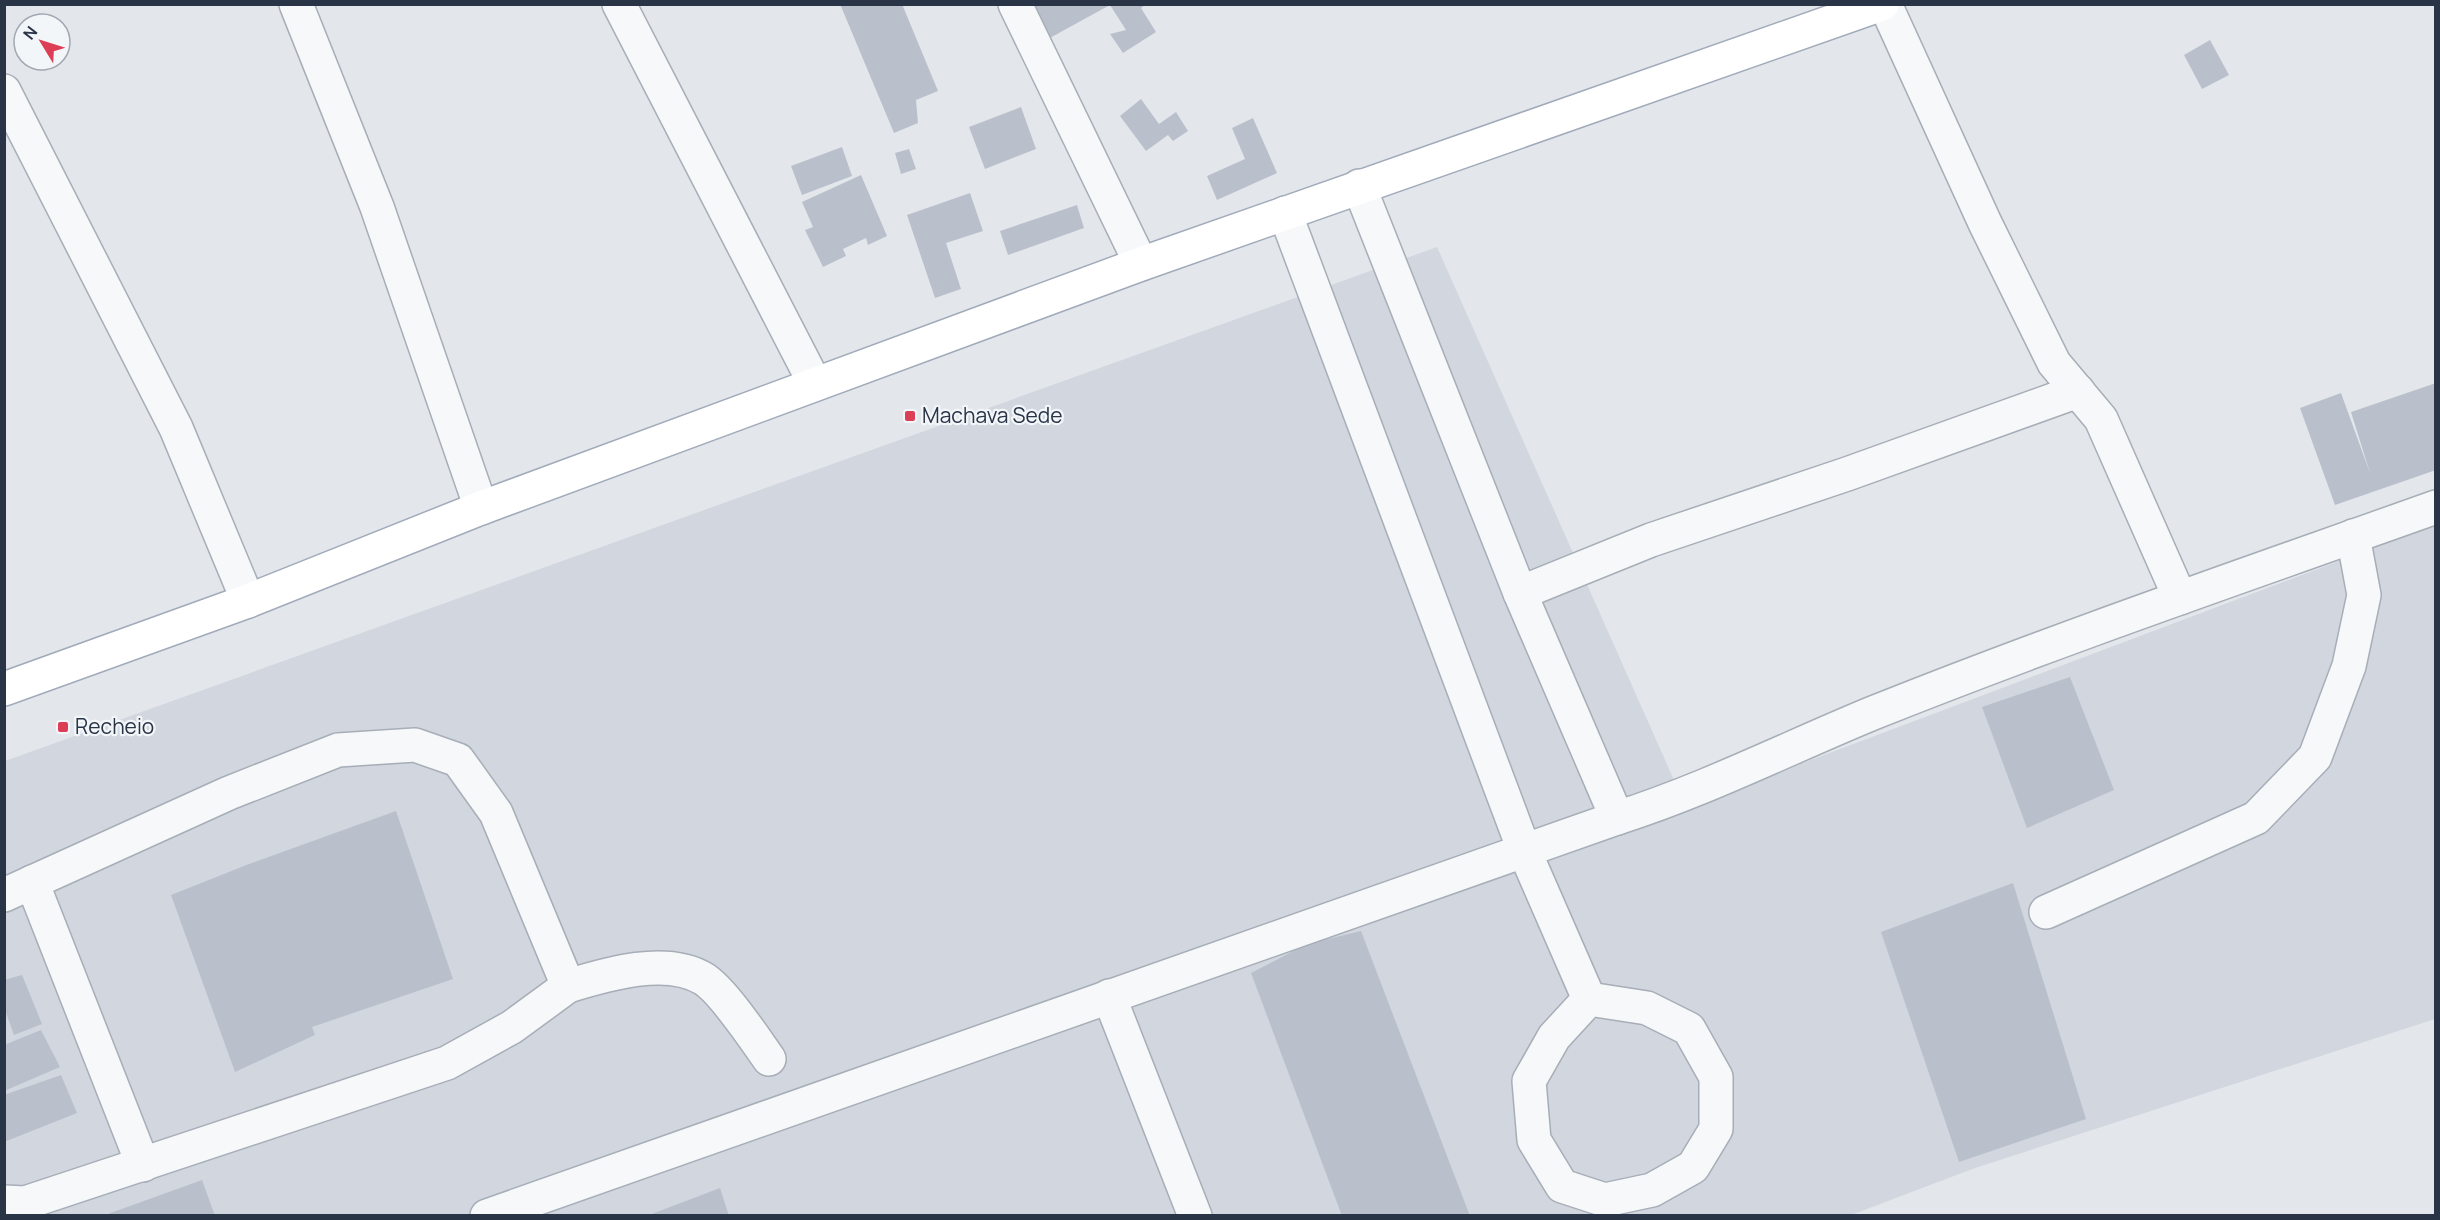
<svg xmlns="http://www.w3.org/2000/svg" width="2440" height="1220" viewBox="0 0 2440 1220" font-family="Manrope,sans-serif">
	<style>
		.built { fill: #d1d6df }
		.building { fill: #bac0cb }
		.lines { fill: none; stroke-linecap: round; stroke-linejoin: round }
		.minor-casing { stroke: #a7aeb7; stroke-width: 36 }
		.major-casing { stroke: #a1abba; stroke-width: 36 }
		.minor { stroke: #f6f8fa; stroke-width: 33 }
		.major { stroke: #fff; stroke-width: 33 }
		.poi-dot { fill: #dc3e55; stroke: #f3f6f9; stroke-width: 2 }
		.labels { text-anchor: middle; stroke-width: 4.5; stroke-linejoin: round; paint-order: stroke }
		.poi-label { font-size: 21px; fill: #293447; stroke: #f3f6f9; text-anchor: start }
	</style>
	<rect width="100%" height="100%" fill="#e3e7ec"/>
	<polygon class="built" points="1437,247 1686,807 2435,525 2435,1019 1975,1168 1851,1215 5,1216 5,761"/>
	<g class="building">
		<polygon points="840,4 902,4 938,91 916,100 918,123 894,133"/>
		<polygon points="1029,4 1146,4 1141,8 1156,32 1123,53 1110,34 1126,30 1110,5 1048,39"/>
		<polygon points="2210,40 2229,75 2202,89 2184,55"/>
		<polygon points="1141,99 1159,124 1176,112 1188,131 1173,141 1168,135 1146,151 1120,116"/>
		<polygon points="1021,107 1036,149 985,169 969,127"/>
		<polygon points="1253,118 1277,173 1217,200 1207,176 1245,159 1232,128"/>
		<polygon points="842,147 852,176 802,195 791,166"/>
		<polygon points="909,149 916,169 901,174 895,153"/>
		<polygon points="861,175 887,236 868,245 866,238 843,249 846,256 823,267 805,230 813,227 802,202"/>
		<polygon points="970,193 983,231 946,243 961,289 935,298 907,215"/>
		<polygon points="1077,205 1084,228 1008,255 1000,231"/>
		<polygon points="2436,383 2436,470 2335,505 2300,408 2341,393 2370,473 2351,412"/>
		<polygon points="2070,677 2114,790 2027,828 1982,707"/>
		<polygon points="396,811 453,979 312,1027 315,1035 235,1072 171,895 249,864"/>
		<polygon points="2013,883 2086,1119 1959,1162 1881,932"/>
		<polygon points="1361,931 1470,1216 1342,1216 1251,973 1307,944"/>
		<polygon points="22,975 42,1024 14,1035 4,1007 4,980"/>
		<polygon points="41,1030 60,1067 4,1091 4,1045"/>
		<polygon points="61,1075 77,1113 4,1142 4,1095"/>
		<polygon points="202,1180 215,1216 106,1216 105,1215"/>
		<polygon points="720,1188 729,1216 649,1216 649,1215"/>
	</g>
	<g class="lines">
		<g class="minor-casing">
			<g id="minor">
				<polyline points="296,4 377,207 481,508"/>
				<polyline points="619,4 815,384"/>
				<polyline points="1015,4 1141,264"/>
				<polyline points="1885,4 1985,223 2054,363 2101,419 2180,598"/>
				<polyline points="4,91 176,428 248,601"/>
				<path d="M1359 186 1520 593 1617 818C1705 790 1788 748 1873 713 2058 639 2248 574 2436 507"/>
				<polyline points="1285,213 1524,850 1589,999"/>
				<polyline points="1520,593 1651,540 1847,474 2078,391"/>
				<polyline points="32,882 143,1165"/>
				<path d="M4 895 229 793 338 750 415 745 458 760 496 813 568 986C607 974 667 956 704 979 723 991 755 1039 769 1059"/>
				<polyline points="2046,912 2256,818 2315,757 2349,666 2364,595 2353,536"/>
				<polyline points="1109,996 1195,1216"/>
				<polygon points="1589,999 1647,1008 1689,1029 1716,1077 1716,1129 1693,1167 1652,1190 1605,1200 1562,1186 1534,1140 1529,1081 1554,1037"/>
				<polyline points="4,1202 25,1203 447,1063 512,1027 568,986"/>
				<polyline points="487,1216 1617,818"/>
			</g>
		</g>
		<g class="major-casing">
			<polyline id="major" points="4,689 248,601 481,508 1141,264 1882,4"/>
		</g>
		<use href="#minor" class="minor"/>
		<use href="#major" class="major"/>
	</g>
	<g class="poi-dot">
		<rect x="904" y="410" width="12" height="12" rx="3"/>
		<rect x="57" y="721" width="12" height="12" rx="3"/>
	</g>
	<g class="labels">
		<g class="poi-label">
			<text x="922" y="423">Machava Sede</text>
			<text x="75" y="734">Recheio</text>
		</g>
	</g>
	<rect width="2440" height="1220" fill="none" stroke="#293447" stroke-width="12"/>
	<g transform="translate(42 42) rotate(308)"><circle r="28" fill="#f3f6f9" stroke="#a2a8b2" stroke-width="1.5"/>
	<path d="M0-4.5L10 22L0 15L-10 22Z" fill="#dc3e55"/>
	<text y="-9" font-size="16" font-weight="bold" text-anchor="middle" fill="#293447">N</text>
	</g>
</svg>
